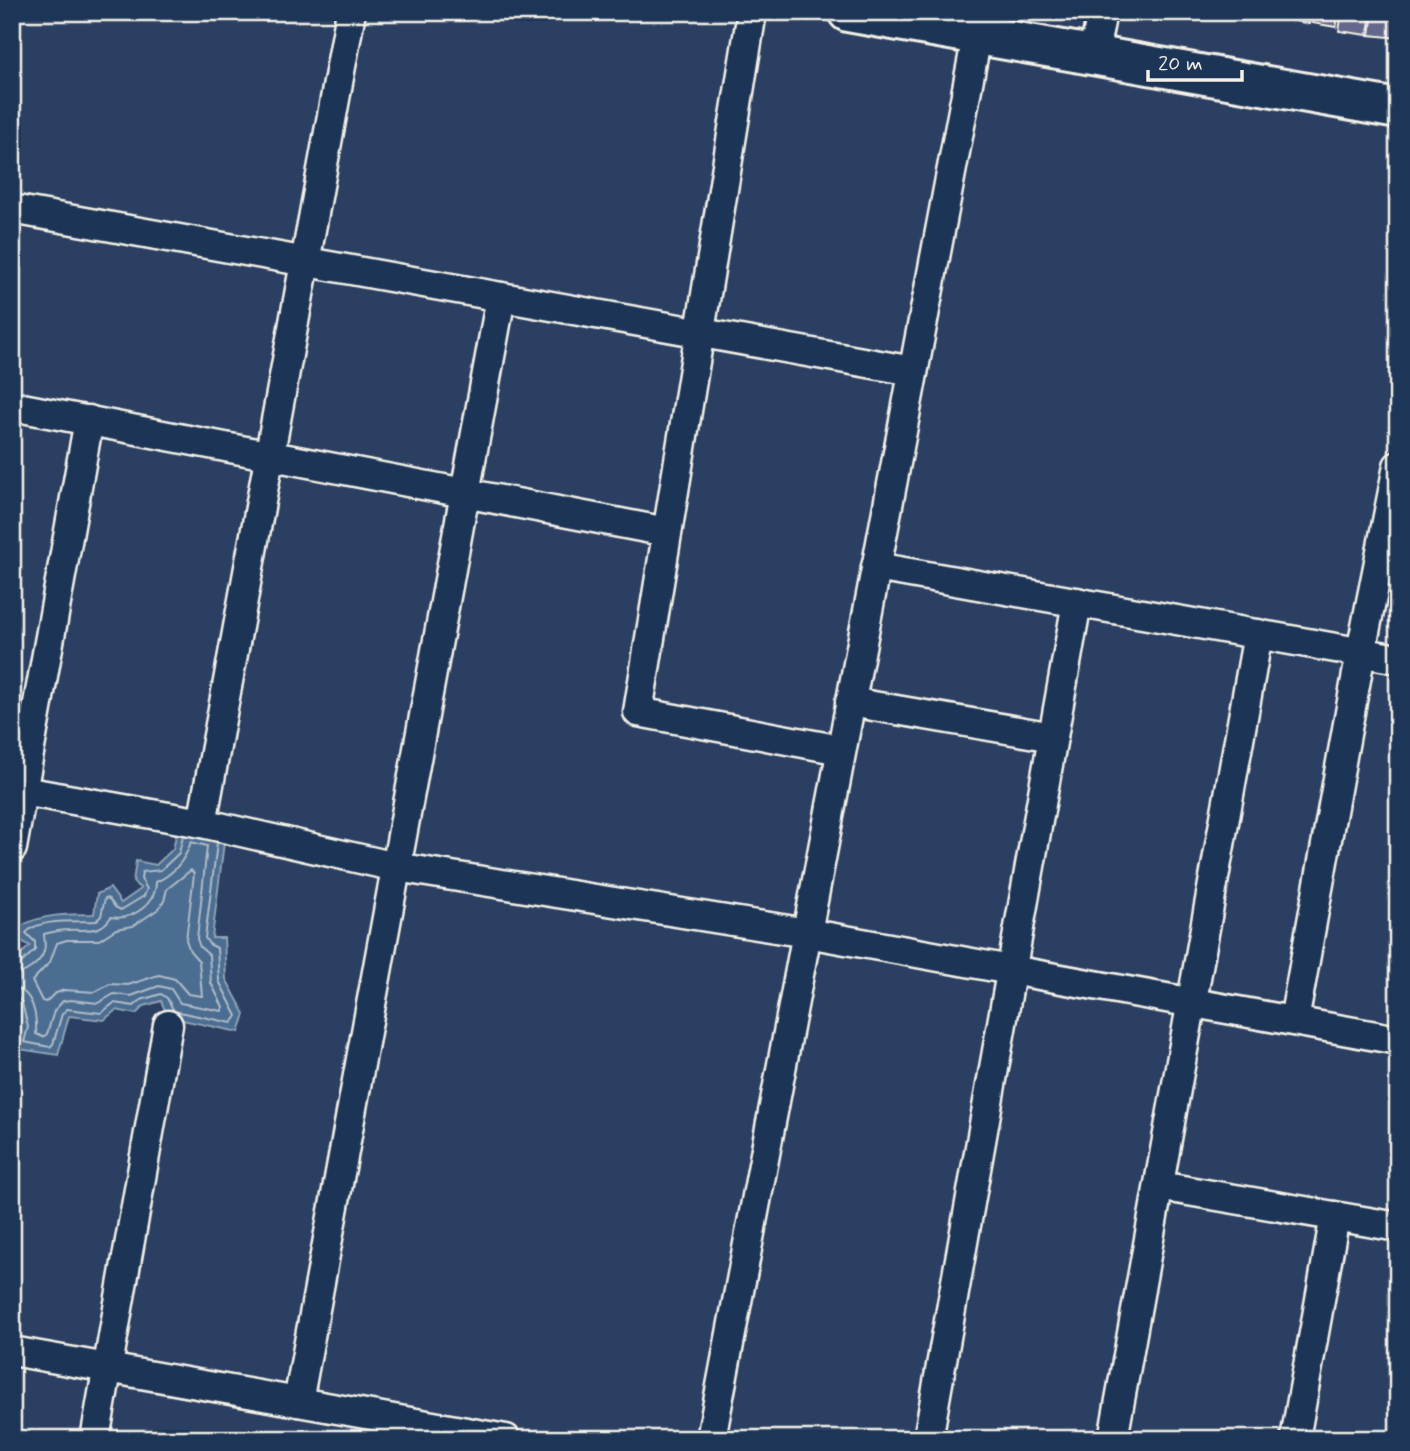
<svg xmlns="http://www.w3.org/2000/svg" width="1410" height="1451" viewBox="0 0 1410 1451" font-family="Mynerve,sans-serif">
	<style>
		.water { fill: #4b6d92; stroke: #8fa2b4; stroke-width: 2 }
		.lines { fill: none; stroke-linecap: round; stroke-linejoin: round }
		.shore { stroke: #b0bcc6; stroke-width: 2 }
		.building { fill: #63678c; stroke: #f4f1e8; stroke-width: 2 }
		.street-casing { stroke: #f4f1e8; stroke-width: 33 }
		.secondary-casing { stroke: #f4f1e8; stroke-width: 44 }
		.street { stroke: #1d3557; stroke-width: 28 }
		.secondary { stroke: #1d3557; stroke-width: 38 }
	</style>
	<rect width="100%" height="100%" fill="#2b3f62"/>
	<filter id="ink" filterUnits="userSpaceOnUse"><feTurbulence type="fractalNoise" baseFrequency=".0143" numOctaves="2"/><feDisplacementMap in="SourceGraphic" scale="14" xChannelSelector="R" yChannelSelector="G"/><feConvolveMatrix kernelMatrix="1 2 1 2 8 2 1 2 1" color-interpolation-filters="sRGB"/></filter>
	<g filter="url(#ink)">
		<path class="water" d="M177 831 225 834 212 938H224L226 979 245 1014 239 1032 168 1017 161 1001 144 1006 136 1014 116 1010 104 1020 69 1016 58 1055 12 1048 21 1028 12 994V969L15 959 30 946 17 938 19 927C41 914 68 914 94 914L97 894 110 888 121 903 141 889 133 882 136 861 156 865 173 849Z"/>
		<g class="lines">
			<g class="shore">
				<polygon points="191,870 194,874 186,940 190,951 199,961 202,996 188,994 175,979 159,975 128,985 110,984 95,992 64,990 54,994 46,1002 42,1001 32,981 50,962 57,943 67,940 99,940 116,929 133,926 157,910 164,901 167,889"/>
				<path d="M12 967 19 965 35 950V942L26 933C38 918 77 922 96 921L101 916 105 898 109 899 115 907 121 910 144 896 147 889 141 879 142 872 161 870 179 853 183 836"/>
				<path d="M12 975C24 975 41 963 44 951 46 945 44 939 44 934 52 932 60 930 68 930 87 929 100 934 111 917 132 921 156 904 156 882 174 874 185 860 191 842L207 846 197 939 200 947 209 955 211 983 223 1007 222 1011 180 1003 171 989 159 986 131 996 114 994 98 1003 71 1000 63 1001 54 1011 47 1034 43 1037 36 1034C37 1016 33 989 12 988"/>
				<polyline points="12,997 18,998 22,1003 28,1027 24,1042 50,1047 53,1044 62,1014 67,1009 101,1013 114,1003 134,1006 141,1000 161,994 167,998 174,1011"/>
				<polyline points="174,1011 232,1023 237,1016 219,981 217,948 209,944 205,938 217,843"/>
			</g>
		</g>
		<g class="building">
			<polygon points="1273,12 1311,12 1309,24 1273,16"/>
			<polygon points="1313,12 1339,12 1336,27 1312,23"/>
			<polygon points="1342,12 1371,12 1368,35 1339,31"/>
			<polygon points="1373,12 1398,12 1398,38 1370,35"/>
		</g>
		<g class="lines">
			<g class="street-casing">
				<g id="street">
					<polyline points="752,12 638,712 841,750"/>
					<polyline points="1093,57 1102,12"/>
					<polyline points="12,209 913,371"/>
					<polyline points="12,406 667,532"/>
					<polyline points="876,567 1398,659"/>
					<polyline points="850,702 1053,737"/>
					<polyline points="12,789 202,823 396,867 807,933 1398,1040"/>
					<polyline points="202,823 351,12"/>
					<polyline points="12,848 89,420"/>
					<polyline points="1294,1021 1361,652 1398,466"/>
					<polyline points="1159,1186 1398,1227"/>
					<polyline points="12,1351 506,1439"/>
					<polyline points="298,1402 501,297"/>
					<polyline points="95,1439 168,1025"/>
					<polyline points="711,1439 977,36"/>
					<polyline points="928,1439 1077,602"/>
					<polyline points="1113,1439 1258,634"/>
					<polyline points="1295,1439 1335,1216"/>
				</g>
			</g>
			<g class="secondary-casing">
				<polyline id="secondary" points="848,12 1398,109"/>
			</g>
			<use href="#street" class="street"/>
			<use href="#secondary" class="secondary"/>
		</g>
	</g>
	<rect width="1410" height="1451" fill="none" stroke="#1d3557" stroke-width="42"/>
	<rect x="21" y="21" width="1368" height="1409" fill="none" stroke="#f4f1e8" stroke-width="2.5" filter="url(#ink)"/>
	<path d="M1148 70v10h94v-10" fill="none" stroke="#f4f1e8" stroke-width="3.5"/>
	<text x="1158" y="70" font-size="21" fill="#f4f1e8" stroke="#1d3557" stroke-width="5" paint-order="stroke">20 m</text>
</svg>
